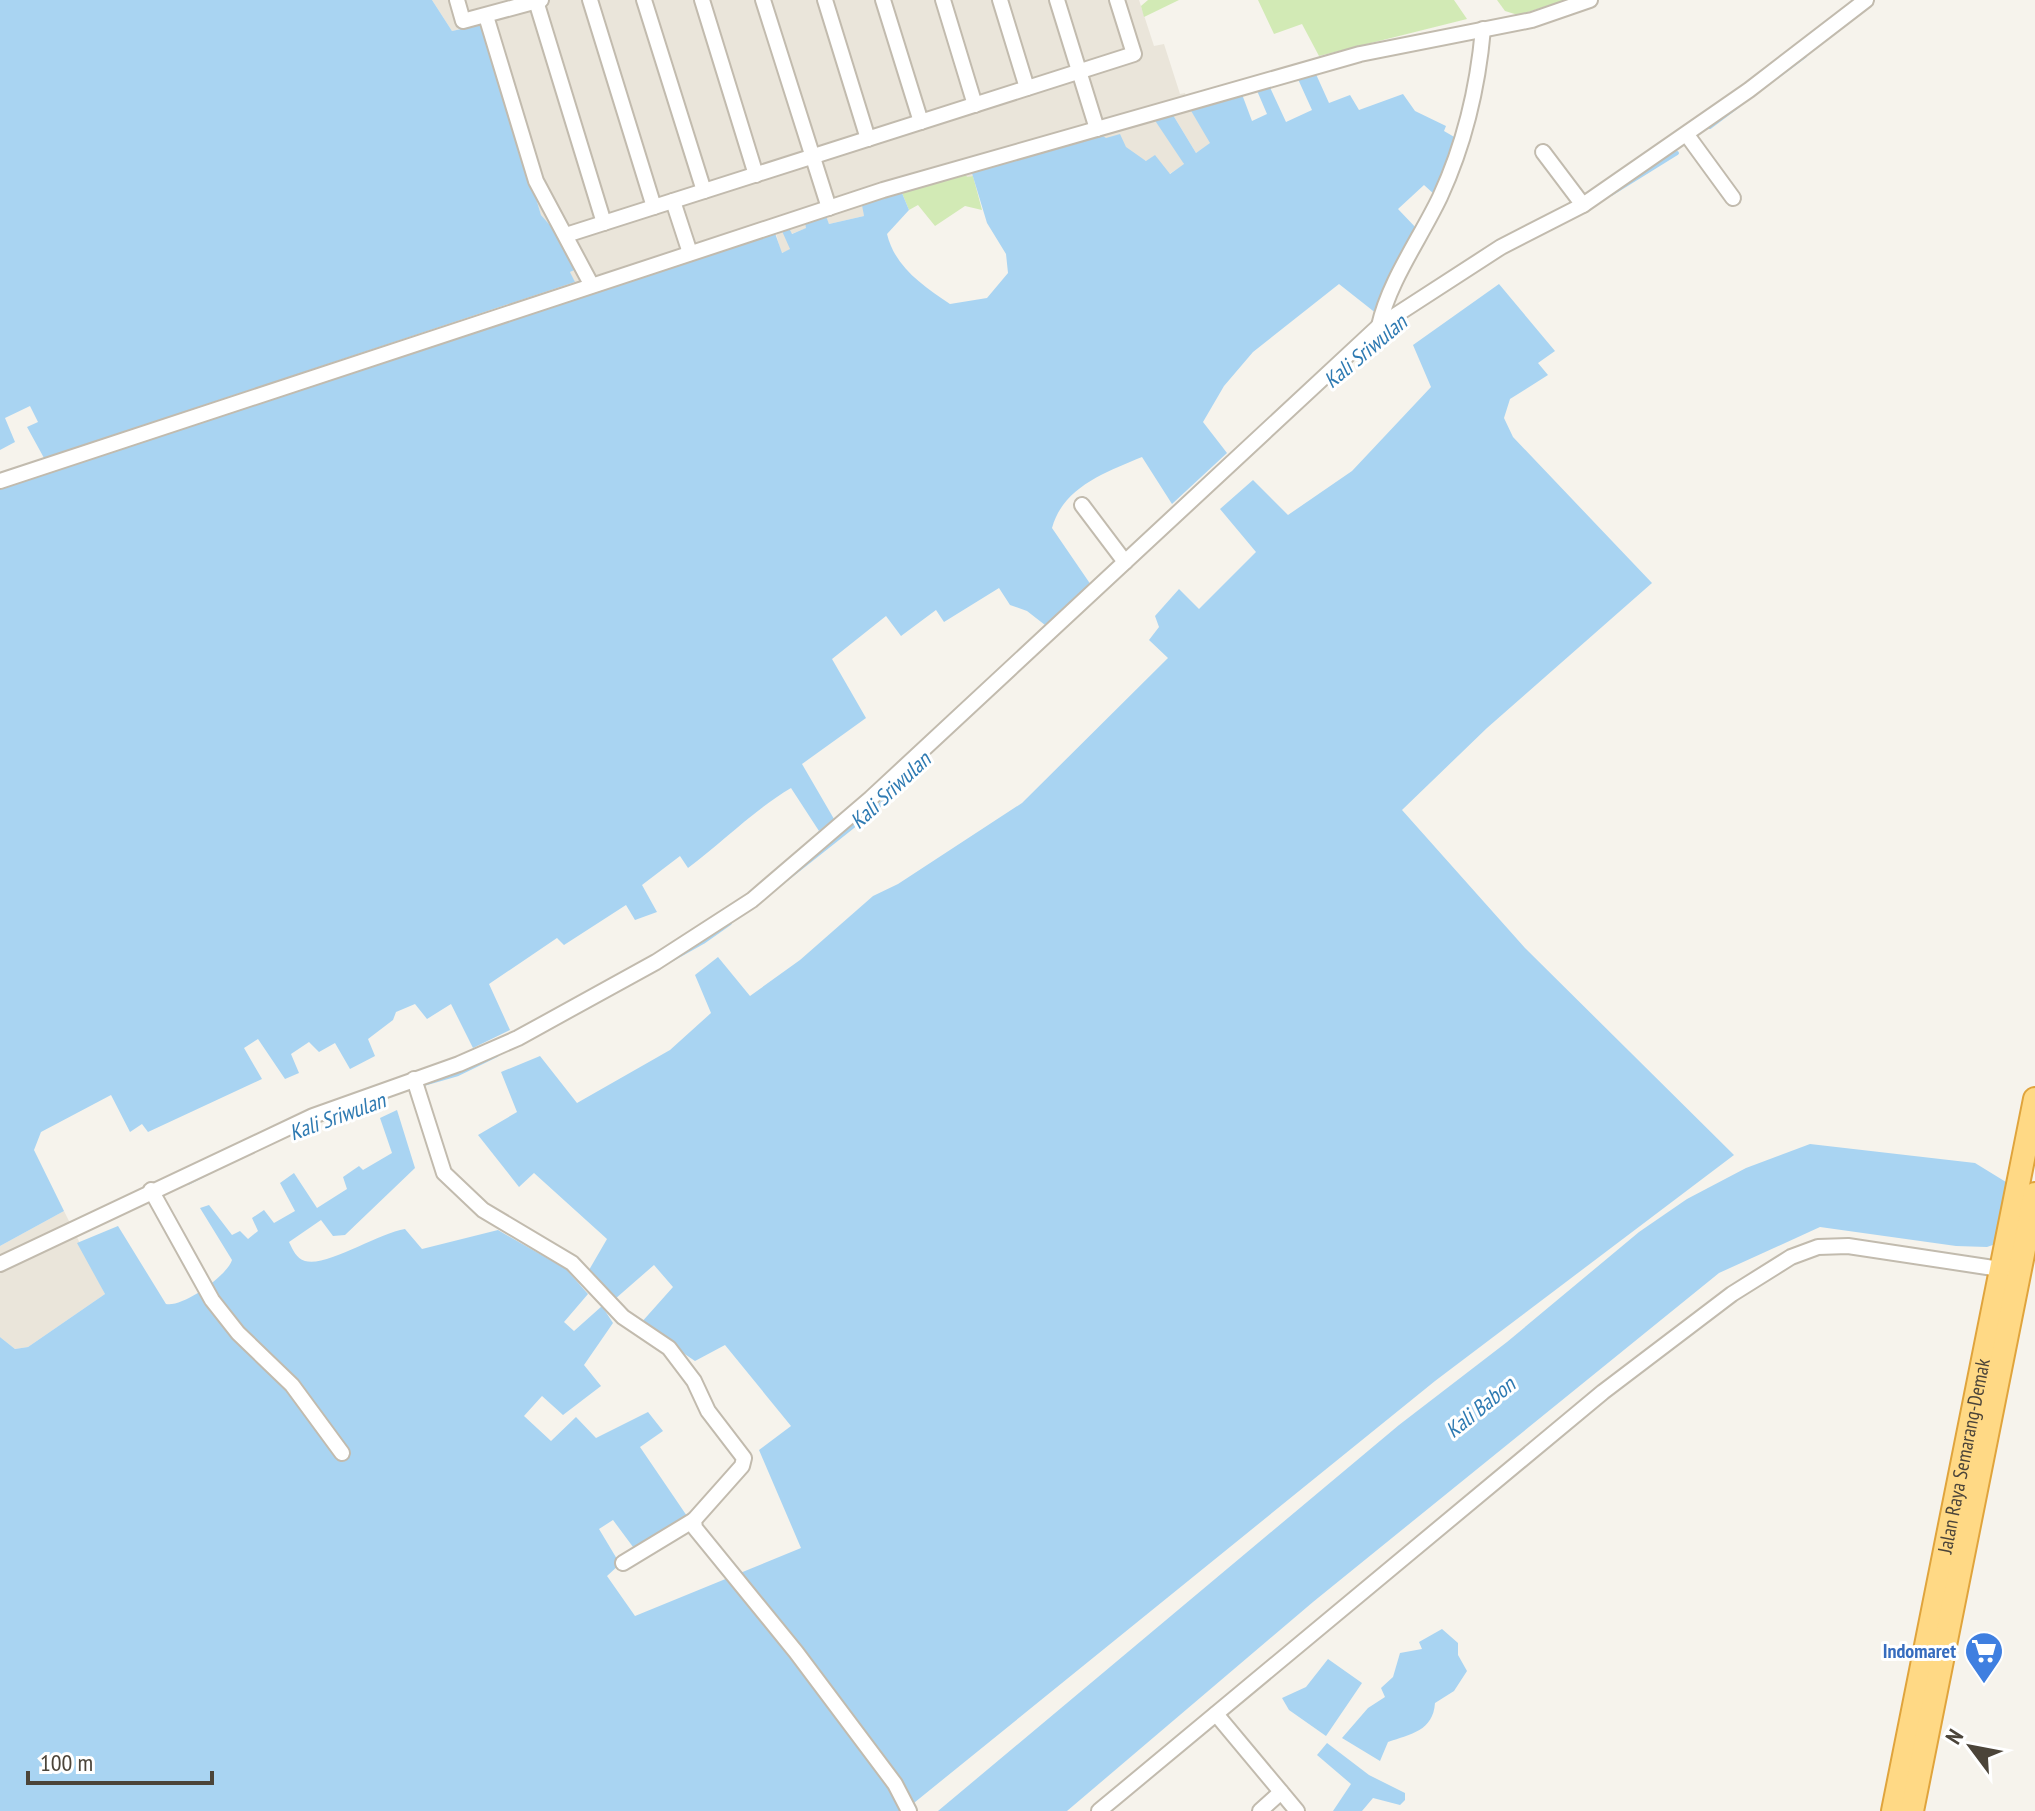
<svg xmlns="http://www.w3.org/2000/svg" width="2035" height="1811" viewBox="0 0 2035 1811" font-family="'PT Sans Narrow',sans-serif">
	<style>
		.residential { fill: #eae5da }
		.green { fill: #d2eab5 }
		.water { fill: #a9d4f2 }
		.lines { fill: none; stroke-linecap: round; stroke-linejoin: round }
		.stream { stroke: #a9d4f2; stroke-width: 4 }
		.minor-casing { stroke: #c2bbae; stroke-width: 18 }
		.trunk-casing { stroke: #e0a43c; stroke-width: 26 }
		.minor { stroke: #fff; stroke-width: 14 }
		.trunk { stroke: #ffd985; stroke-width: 22 }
		.labels { text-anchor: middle; stroke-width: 6; stroke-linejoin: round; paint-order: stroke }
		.street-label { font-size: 20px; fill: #4b4439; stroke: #fff }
		.shop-label { font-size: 20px; font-weight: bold; fill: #366cbe; stroke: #fff; text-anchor: end }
		.water-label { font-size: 22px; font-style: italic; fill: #2e7ab2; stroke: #fff }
	</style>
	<rect width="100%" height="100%" fill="#f6f3ec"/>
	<g class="residential">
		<polygon points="432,0 1139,0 1154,46 1164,44 1180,94 1185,93 1187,104 1211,143 1196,153 1170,110 1184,165 1169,174 1106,138 971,170 973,176 966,178 963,171 863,205 864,216 829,224 826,217 805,224 807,228 791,234 789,229 790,250 781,253 776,233 581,297 570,272 579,268 563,240 541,215 483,24 452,31"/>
		<polygon points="64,1211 105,1294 28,1347 15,1349 0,1337 0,1246"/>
	</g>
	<g class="green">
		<polygon points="1148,0 1179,0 1144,17 1141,6"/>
		<polygon points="1258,0 1454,0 1467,19 1319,56 1302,24 1274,34"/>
		<polygon points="1497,0 1566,0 1518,15 1505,11"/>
		<polygon points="964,171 967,177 973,176 982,210 965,206 935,226 918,205 909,210 902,193"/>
	</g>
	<g class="water">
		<polygon points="0,0 432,0 452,31 484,24 541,215 563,240 579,268 570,272 575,282 44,458 27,427 38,422 30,406 5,418 15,442 0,450"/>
		<path d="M1315 72 1329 103 1350 95 1359 110 1403 94 1415 111 1446 126 1444 131 1456 138 1435 195 1424 185 1398 209 1418 230 1377 314 1339 284 1253 352 1224 386 1203 422 1227 453 1172 504 1142 457C1106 472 1063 487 1052 528L1091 585 1045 625 1027 611 1010 605 999 588 944 622 936 610 901 636 886 616 832 659 866 718 802 764 834 819 819 831 791 788C754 810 723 842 688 868L680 856 642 885 657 912 635 920 626 905 564 945 557 938 489 984 510 1030 473 1048 451 1004 427 1019 415 1004 396 1012 393 1020 368 1039 375 1056 350 1069 335 1043 319 1052 309 1042 291 1054 299 1073 285 1079 258 1039 244 1048 262 1079 148 1132 142 1124 130 1132 111 1095 41 1132 34 1150 64 1211 0 1246V487L775 233 782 253 790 249 782 231 789 228 792 234 806 228 805 223 826 216 829 224 864 216 862 205 902 193 909 210 887 234C895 267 922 285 950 304L987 298 1008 273 1006 254 987 223 971 170 1097 132 1106 138 1120 134 1126 147 1146 161 1155 155 1170 174 1184 164 1152 116 1170 110 1196 153 1210 143 1187 104 1240 89 1252 121 1267 114 1255 86 1267 81 1286 122 1312 110 1297 77Z"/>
		<path d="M1499 284 1555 351 1538 363 1548 375 1510 399 1504 418 1513 437 1652 583 1487 728 1402 810 1525 948 1734 1155 1435 1381 904 1811H0V1337L15 1349 28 1347 105 1294 77 1243 118 1226 166 1304C182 1308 227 1276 232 1260L200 1208 209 1205 232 1235 240 1231 248 1239 258 1231 252 1218 264 1210 274 1223 295 1211 280 1183 294 1173 317 1208 347 1189 343 1177 359 1166 363 1170 392 1153 380 1118 397 1110 415 1168 345 1235 333 1236 321 1220 289 1242C293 1250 296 1258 305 1261 328 1267 378 1233 405 1229L422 1249 498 1230 566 1269 588 1294 564 1322 574 1331 602 1306 613 1323 584 1365 601 1386 563 1415 542 1396 524 1416 551 1441 576 1417 596 1438 648 1412 663 1431 640 1447 689 1519 636 1551 613 1520 599 1529 620 1564 607 1576 635 1616 801 1548 759 1450 791 1426 725 1345 695 1361 640 1324 673 1287 654 1265 615 1299 589 1270 607 1239 534 1173 519 1187 478 1135 517 1112 501 1072 540 1056 577 1103 670 1050 711 1013 695 975 718 957 750 996 800 960 873 896 898 884 1022 803 1168 658 1149 640 1159 627 1155 616 1179 589 1199 609 1256 552 1220 509 1253 480 1288 515 1352 471 1431 387 1413 345Z"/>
		<polygon points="1810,1144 1975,1163 2032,1198 2021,1235 1987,1247 1956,1246 1820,1227 1719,1273 1313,1602 1067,1811 938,1811 1399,1425 1507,1342 1639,1232 1687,1199 1746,1168"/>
		<path d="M1442 1629 1458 1643V1655L1467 1671 1454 1691 1435 1703C1433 1731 1411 1734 1388 1742L1380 1761 1342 1738 1368 1708 1385 1697 1381 1688 1393 1677 1400 1653 1422 1649 1419 1642Z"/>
		<polygon points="1328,1659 1362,1683 1326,1736 1289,1710 1282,1698 1306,1687"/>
		<polygon points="1327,1743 1369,1775 1405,1793 1405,1800 1400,1805 1373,1798 1362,1811 1333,1811 1351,1784 1317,1755"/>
	</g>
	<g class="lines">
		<g class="stream">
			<polyline points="1777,77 1805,56"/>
			<polyline points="1710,127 1738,106"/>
			<polyline points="1611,194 1677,153"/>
			<polyline points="778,886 880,805 930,752"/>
			<polyline points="586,1008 703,942 730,923"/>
			<polyline points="420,1085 458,1074 497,1055"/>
			<polyline points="188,1183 212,1171"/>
		</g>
		<g class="minor-casing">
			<g id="minor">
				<polyline points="457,0 463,21 541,0"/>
				<polyline points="590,0 654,207"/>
				<polyline points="644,0 704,191"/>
				<polyline points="702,0 756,175"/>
				<polyline points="763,0 829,208"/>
				<polyline points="825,0 868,139"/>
				<polyline points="883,0 921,122"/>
				<polyline points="943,0 975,105"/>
				<polyline points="1000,0 1027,88"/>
				<polyline points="1057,0 1097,129"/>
				<polyline points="536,1 604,223"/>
				<polyline points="486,16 536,181 591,284"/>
				<polyline points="1687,135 1733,198"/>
				<polyline points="1543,152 1583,205"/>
				<polyline points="673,201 690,253"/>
				<polyline points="566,235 1134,54 1117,0"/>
				<path d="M1379 326C1389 281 1420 239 1440 197 1464 145 1478 86 1483 29"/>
				<polyline points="0,481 883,190 1360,54 1532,20 1590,0"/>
				<polyline points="1082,505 1125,562"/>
				<polyline points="414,1079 444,1173 483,1210 572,1263 623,1317 669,1348 694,1381 708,1411 744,1458 742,1466 694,1520 695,1528 796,1652 895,1784 909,1811"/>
				<polyline points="151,1190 212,1300 238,1333 292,1385 342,1453"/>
				<polyline points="0,1264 313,1116 459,1064 518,1038 656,962 752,900 871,798 1379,326 1501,247 1583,205 1749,90 1866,0"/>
				<polyline points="623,1563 694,1520"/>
				<polyline points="1216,1714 1297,1811"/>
				<polyline points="1099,1811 1603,1392 1732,1294 1791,1257 1818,1247 1848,1246 2000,1269"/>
				<polyline points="1260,1811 1281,1792"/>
			</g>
		</g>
		<g class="trunk-casing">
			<g id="trunk">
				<path id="s1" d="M1893 1811 2035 1099"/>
				<polyline points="1912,1811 2035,1194"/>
			</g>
		</g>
		<use href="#minor" class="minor"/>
		<use href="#trunk" class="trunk"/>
	</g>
	<defs>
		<g id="supermarket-pin" transform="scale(2)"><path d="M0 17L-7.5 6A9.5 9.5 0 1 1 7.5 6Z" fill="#3f7fe0" stroke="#fff"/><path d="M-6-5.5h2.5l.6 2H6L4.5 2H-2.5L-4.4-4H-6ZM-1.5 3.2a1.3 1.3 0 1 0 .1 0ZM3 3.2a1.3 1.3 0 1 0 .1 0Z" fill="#fff"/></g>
	</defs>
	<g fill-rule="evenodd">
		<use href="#supermarket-pin" x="1984" y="1651"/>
	</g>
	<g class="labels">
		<g class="street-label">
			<text dy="7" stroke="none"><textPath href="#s1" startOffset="362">Jalan Raya Semarang-Demak</textPath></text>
		</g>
		<g class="shop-label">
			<text x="1956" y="1658">Indomaret</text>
		</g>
		<g class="water-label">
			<text transform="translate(1365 351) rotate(-40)" y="8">Kali Sriwulan</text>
			<text transform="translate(890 790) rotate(-43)" y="8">Kali Sriwulan</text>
			<text transform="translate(337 1116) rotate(-20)" y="8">Kali Sriwulan</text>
			<text transform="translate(1480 1407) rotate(-39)" y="8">Kali Babon</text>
		</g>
	</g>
	<g transform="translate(1971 1747) rotate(302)" stroke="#ffffff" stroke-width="6" paint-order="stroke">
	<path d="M0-6L14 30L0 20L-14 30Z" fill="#4b4439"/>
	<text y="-12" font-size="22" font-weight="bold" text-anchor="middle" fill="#4b4439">N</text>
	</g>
	<path d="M28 1771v12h184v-12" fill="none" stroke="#4b4439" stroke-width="4"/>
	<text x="40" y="1771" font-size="24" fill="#4b4439" stroke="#ffffff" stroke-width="6" paint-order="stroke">100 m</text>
</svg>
